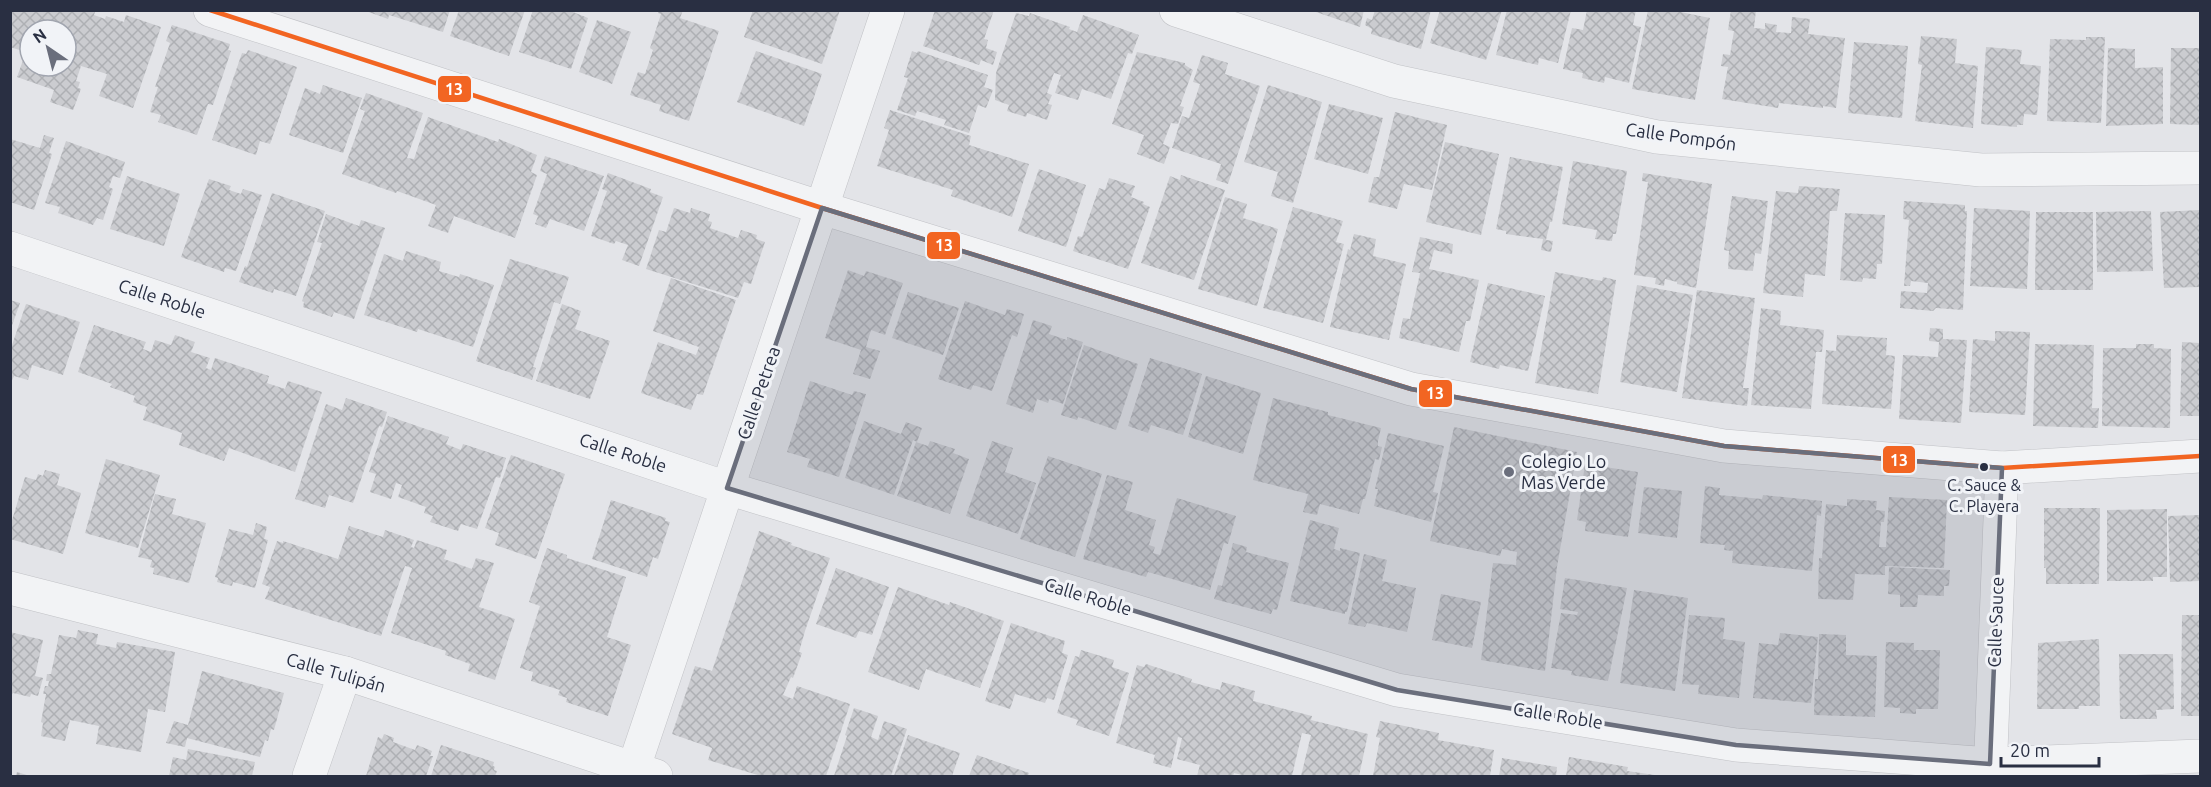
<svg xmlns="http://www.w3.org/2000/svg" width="2211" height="787" viewBox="0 0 2211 787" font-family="Ubuntu,sans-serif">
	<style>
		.building { fill: url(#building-cross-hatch); fill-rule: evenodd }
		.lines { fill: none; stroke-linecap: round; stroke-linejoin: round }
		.minor-casing { stroke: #c1c2c6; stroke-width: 34 }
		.minor { stroke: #f2f3f5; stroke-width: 33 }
		.bus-1-casing { stroke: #f1f3f7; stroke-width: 9 }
		.bus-1 { stroke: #f26522; stroke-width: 4.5 }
		.marked { fill: #6a6e7c; fill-opacity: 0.2; stroke: #6a6e7c; stroke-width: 4.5; stroke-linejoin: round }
		.bus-dot { fill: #292f42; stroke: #f1f3f7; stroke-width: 2 }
		.poi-dot { fill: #6a6e7c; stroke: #f1f3f7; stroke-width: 2 }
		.labels { text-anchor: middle; stroke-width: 6; stroke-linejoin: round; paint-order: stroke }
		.bus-label { font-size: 16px; fill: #292f42; stroke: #f1f3f7 }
		.street-label { font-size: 18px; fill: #292f42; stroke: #f1f3f7 }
		.poi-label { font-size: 18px; fill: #292f42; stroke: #f1f3f7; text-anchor: start }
		.line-badge { stroke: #f1f3f7; stroke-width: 2 }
		.badge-label { font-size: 16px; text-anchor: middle; font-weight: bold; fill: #fff }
	</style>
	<defs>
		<pattern id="building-cross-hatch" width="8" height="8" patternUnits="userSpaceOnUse" patternTransform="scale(1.5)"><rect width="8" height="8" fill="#cbccd0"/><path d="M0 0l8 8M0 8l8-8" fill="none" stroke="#aeb0b4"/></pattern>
	</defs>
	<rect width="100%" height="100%" fill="#e3e4e8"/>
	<g class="building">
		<path d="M10 10H91L95 12 94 15 105 19 106 16 124 22 126 15 161 27 133 108 99 96 107 74 81 66 76 81 80 82 78 88 81 89 73 110 50 102 54 90 17 77 26 52 10 47ZM30 30H66V66H30Z"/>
		<polygon points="363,10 450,10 443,32 389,15 388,19"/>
		<polygon points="459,10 525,10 509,56 450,36"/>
		<polygon points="533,10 568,10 588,18 571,69 519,52"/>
		<polygon points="659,10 683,10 680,18 719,31 689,121 659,111 661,105 630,95 638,72 645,74 653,50 650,48 661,14 658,13"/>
		<polygon points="753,10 840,10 822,64 744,37"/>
		<polygon points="935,10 994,10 984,39 988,40 986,48 997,52 993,65 981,60 979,65 923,46"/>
		<polygon points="1310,10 1364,10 1360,27"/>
		<polygon points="1375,10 1431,10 1421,49 1371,34 1372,29 1365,25 1367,18 1372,20"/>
		<polygon points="1440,10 1502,10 1486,60 1430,43"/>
		<polygon points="1507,10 1571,10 1558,63 1539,58 1538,65 1496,55"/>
		<polygon points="1587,10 1636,10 1633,25 1641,27 1629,83 1605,77 1604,83 1582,78 1583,73 1563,69 1572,28 1583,30"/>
		<polygon points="1648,10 1671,10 1710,18 1695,100 1632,89"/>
		<polygon points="1731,10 1756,10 1754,28 1765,29 1765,23 1777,25 1776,32 1791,33 1792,17 1810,19 1808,34 1845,38 1836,108 1823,106 1823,108 1779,103 1778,108 1722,99 1728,67 1721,66 1723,54 1730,55 1734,31 1728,30"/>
		<polygon points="1016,13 1029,16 1030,13 1070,27 1069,29 1077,32 1083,15 1139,35 1132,54 1128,53 1111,99 1082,89 1078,100 1055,93 1061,75 1054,73 1047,93 1052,95 1048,104 1052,105 1047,120 1027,113 1026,117 1007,111 1009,105 995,100 996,73"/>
		<polygon points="597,20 631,32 612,84 579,72"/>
		<polygon points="172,25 230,44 228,50 231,51 213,105 208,104 197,135 158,122 161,115 150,112 158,87 155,87 170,43 166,41"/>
		<polygon points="1921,36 1957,39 1955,63 1978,66 1973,128 1915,121 1922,65 1918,64"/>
		<polygon points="2086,37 2105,37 2101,123 2047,121 2050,39 2086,40"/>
		<polygon points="1854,42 1908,46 1902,118 1848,113"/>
		<polygon points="1986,47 2022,50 2020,64 2041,66 2037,115 2024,114 2023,125 2017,125 2017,127 1981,124"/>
		<polygon points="2108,48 2135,49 2135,68 2163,67 2163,124 2106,126"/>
		<polygon points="2171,48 2200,48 2200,125 2170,124"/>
		<polygon points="248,50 297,67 270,144 260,141 256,155 212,140 242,53 246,54"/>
		<polygon points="756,51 822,74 804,126 737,102"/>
		<polygon points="912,51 917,53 918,51 988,75 984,87 993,90 986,108 978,105 969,133 944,125 946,120 917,111 915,116 897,110 908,78 904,77"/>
		<polygon points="1137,52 1185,63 1185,65 1193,70 1180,106 1184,107 1178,124 1171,123 1163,144 1170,147 1164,164 1137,154 1144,135 1112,124"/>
		<polygon points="1202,55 1228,63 1225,74 1260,86 1228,184 1216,180 1221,164 1172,148 1182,116 1189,118 1200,84 1193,82"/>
		<polygon points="323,85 362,98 343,153 289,135 305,88 320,94"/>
		<polygon points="1268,85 1322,102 1293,203 1271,196 1278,172 1244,162"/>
		<polygon points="366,93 423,113 407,158 414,159 428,117 498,142 499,139 537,155 531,172 537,175 515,238 454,216 448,233 428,226 436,205 397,191 396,193 342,174 365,111 360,109"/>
		<polygon points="1329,104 1383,118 1368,174 1314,159"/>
		<polygon points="890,110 971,136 969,145 1029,164 1012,217 951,196 953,190 877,166 889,130 884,128"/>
		<polygon points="1395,112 1447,125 1432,190 1404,184 1397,209 1368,202 1374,177 1379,177"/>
		<polygon points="44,135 54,138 49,153 52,154 34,210 10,202 10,139 40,148"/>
		<polygon points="66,141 125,162 120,178 113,176 109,187 113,189 103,220 97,218 93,225 58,213 60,207 45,203"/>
		<polygon points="1445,142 1499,154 1481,235 1426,222"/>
		<polygon points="545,156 604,176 584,231 550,219 546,228 535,224 538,216 533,214 547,174 540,171"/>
		<polygon points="1510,157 1563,167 1552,222 1550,222 1546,240 1553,241 1551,252 1541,250 1543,239 1506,234 1506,231 1496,229"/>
		<polygon points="1573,161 1627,171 1616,234 1613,234 1612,241 1595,239 1597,230 1562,224"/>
		<polygon points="1039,169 1086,185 1066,247 1018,231"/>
		<polygon points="608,173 651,189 650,192 663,197 639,266 622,260 628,245 616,241 614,244 591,236 607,191 602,189"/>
		<polygon points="1643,173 1712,184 1696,288 1677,284 1677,282 1665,279 1664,286 1655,284 1656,278 1634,275 1648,182 1642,181"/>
		<polygon points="1181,175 1225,190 1194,280 1141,263 1170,176 1180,180"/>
		<polygon points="127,176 180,194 164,246 110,229"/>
		<polygon points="1109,178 1135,186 1131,197 1144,202 1143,204 1150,207 1128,269 1073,251 1078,236 1082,237 1099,188 1105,190"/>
		<polygon points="209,179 231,186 229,190 241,194 243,189 262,195 236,271 225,268 224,272 181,257"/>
		<polygon points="1799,186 1840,189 1837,211 1830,211 1825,276 1805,274 1803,297 1763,293 1776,191 1798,193"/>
		<polygon points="272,193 325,211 296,296 274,289 273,293 239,282 245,266 247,267"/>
		<polygon points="1732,196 1768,201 1761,254 1755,253 1753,271 1728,269 1729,251 1724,250"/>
		<polygon points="1225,197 1247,204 1243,218 1278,229 1257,306 1198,289"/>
		<polygon points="1904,201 1965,205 1965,211 1967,211 1963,310 1936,308 1933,311 1900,308 1901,291 1927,293 1928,283 1911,281 1910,286 1904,286 1909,220 1903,219"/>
		<polygon points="1293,207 1343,221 1336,242 1344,244 1323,323 1263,308"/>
		<polygon points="674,208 690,213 691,208 710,214 708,221 712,222 710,228 738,238 741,230 757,235 756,239 765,242 751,284 744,282 738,298 646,269 659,230 666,232"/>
		<polygon points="1974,208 2030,211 2027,289 1970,286"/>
		<polygon points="2200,210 2200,287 2164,288 2160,212"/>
		<polygon points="2151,211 2153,271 2097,272 2096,212"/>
		<polygon points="2036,212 2093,212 2093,290 2035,290"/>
		<polygon points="1845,213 1885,215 1882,264 1877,264 1876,279 1863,278 1862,282 1840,280"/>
		<polygon points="326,214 359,226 361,220 385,228 354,319 334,312 332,317 303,307 304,302 302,301 322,243 317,242"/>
		<polygon points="1354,234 1376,239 1373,256 1406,264 1389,340 1330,327 1348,249 1350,250"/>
		<polygon points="1420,237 1453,244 1452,254 1434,250 1429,269 1479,280 1470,321 1466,321 1459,352 1399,338 1403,318 1410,319 1420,273 1412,272"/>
		<polygon points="406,251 441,262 439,271 459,277 460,274 494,285 473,347 418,329 417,332 364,315 384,254 403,261"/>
		<polygon points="510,259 569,277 560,304 554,302 533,367 536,368 532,380 476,361"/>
		<polygon points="848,270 864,276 866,271 903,283 885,335 871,330 866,347 880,351 870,379 853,374 861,350 825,338"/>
		<polygon points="1555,272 1602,281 1603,277 1616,280 1598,394 1535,383"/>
		<polygon points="671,278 736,300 703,395 697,394 691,410 641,393 658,342 696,355 699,347 653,331"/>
		<polygon points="1488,283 1545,296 1528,371 1500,365 1499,369 1470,362"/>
		<polygon points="1637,285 1693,295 1677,392 1620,382"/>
		<polygon points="1697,290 1755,298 1743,388 1749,388 1747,406 1682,398"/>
		<polygon points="908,292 959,308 943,355 892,338"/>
		<polygon points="10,300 20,303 11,328 10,328"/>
		<polygon points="965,301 1005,315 1007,309 1024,314 1017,337 1012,335 992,391 973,385 971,390 938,379"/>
		<polygon points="26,304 80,322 63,375 32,365 28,380 14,376 10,385 10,351"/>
		<polygon points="562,304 581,311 575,329 610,341 590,399 536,381"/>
		<polygon points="1761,308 1781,311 1780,325 1824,330 1822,352 1816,352 1811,409 1751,405"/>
		<polygon points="1033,320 1052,326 1049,334 1067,340 1067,337 1083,342 1063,404 1049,399 1048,403 1037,399 1033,413 1006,404"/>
		<polygon points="94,325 146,342 143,349 151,352 155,340 171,345 175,335 195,342 191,352 210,358 206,368 211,370 215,358 269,376 267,383 285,389 288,381 322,392 295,472 229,448 224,461 179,445 182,433 143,420 147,407 133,402 135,396 110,387 112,384 78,372"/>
		<polygon points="1930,328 1943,329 1943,339 1967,340 1961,423 1899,419 1903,355 1938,357 1939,342 1929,341"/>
		<polygon points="1995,331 2030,332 2025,415 1969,412 1973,339 1995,341"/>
		<polygon points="1837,335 1887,338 1886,355 1895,356 1891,409 1822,404 1826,350 1836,351"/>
		<polygon points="2182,342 2200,343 2200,416 2180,416"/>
		<polygon points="2035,344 2094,345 2092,408 2099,408 2098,428 2033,426"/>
		<polygon points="2136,344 2154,344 2154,348 2171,349 2170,428 2102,426 2103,348 2136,348"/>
		<polygon points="1084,345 1138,364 1116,430 1078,417 1077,420 1061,415"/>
		<polygon points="1150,358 1202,374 1183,435 1151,425 1148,433 1128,426"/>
		<polygon points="1206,376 1261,393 1243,454 1188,437"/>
		<polygon points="810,381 852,395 854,391 866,394 839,477 807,467 810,459 787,452"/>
		<polygon points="346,398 387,412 382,427 379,426 353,503 329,495 325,508 295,499 326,404 342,410"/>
		<polygon points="1273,398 1328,412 1328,415 1381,428 1378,441 1378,446 1382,447 1379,460 1375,459 1365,499 1363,499 1359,514 1320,504 1317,515 1303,512 1308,494 1253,480"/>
		<polygon points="388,416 449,437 446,444 461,450 463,444 506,458 500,478 496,477 477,529 461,524 458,531 430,522 433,516 424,513 426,507 398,497 402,485 396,483 391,499 370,492 376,474 369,472"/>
		<polygon points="864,421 901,434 906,422 922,428 917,442 913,440 894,495 845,478"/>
		<polygon points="1454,427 1577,452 1557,567 1545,671 1481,660 1493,563 1516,565 1517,552 1502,549 1500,556 1430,541"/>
		<polygon points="1388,433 1444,446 1433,492 1438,493 1431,522 1374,506 1378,489 1375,489"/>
		<polygon points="930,441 955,449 953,453 969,459 950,514 897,496 916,442 928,446"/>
		<polygon points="992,441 1013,448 1005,472 1036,483 1018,534 966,516"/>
		<polygon points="511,455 565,474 536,559 495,545 499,533 485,528"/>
		<polygon points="1048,456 1102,474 1075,557 1020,539"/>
		<polygon points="106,459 160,475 138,548 85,533"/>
		<polygon points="1585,464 1638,472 1628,537 1585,531 1586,522 1577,520"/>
		<polygon points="45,470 60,474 57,485 81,493 63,554 10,539 10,527 25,477 36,480 38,474 43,476"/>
		<polygon points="1107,475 1133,482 1125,510 1156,520 1149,545 1155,547 1153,553 1160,555 1177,498 1236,516 1228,544 1224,543 1210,590 1148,572 1146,577 1083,559"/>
		<polygon points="1705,486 1720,488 1719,495 1762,499 1763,495 1822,501 1821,516 1817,515 1812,571 1732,563 1733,551 1724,550 1725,545 1700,543"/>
		<polygon points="1644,487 1682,491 1677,538 1638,533"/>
		<polygon points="155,494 176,499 172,514 206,523 189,583 153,574 154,568 150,567 152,560 138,557"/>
		<polygon points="1889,497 1947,500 1944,568 1885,566 1885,575 1855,574 1853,600 1818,599 1819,558 1822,558 1826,504 1847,506 1847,499 1877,501 1876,510 1885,511 1884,522 1881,522 1879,547 1886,547"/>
		<polygon points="611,500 666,518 665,521 670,522 658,559 653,557 647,577 592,559"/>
		<polygon points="2044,508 2100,508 2099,584 2046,584 2046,568 2044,568"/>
		<polygon points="2167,509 2167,577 2153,577 2153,581 2107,581 2107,510"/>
		<polygon points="2200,515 2200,581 2170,582 2168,516"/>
		<polygon points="1310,520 1339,528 1334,549 1340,551 1340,548 1360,553 1347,612 1345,612 1345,614 1290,601"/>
		<polygon points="256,523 267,527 264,539 268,540 255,588 233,582 232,586 217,582 218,578 215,577 229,529 253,535"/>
		<polygon points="349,526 383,537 385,530 414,540 411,547 414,548 417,540 447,550 444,559 472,569 476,558 494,563 479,607 515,619 495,680 468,671 470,664 445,655 446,651 391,633 412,568 405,566 381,636 265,599 270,587 262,584 277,541 283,543 283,541 338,559"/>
		<polygon points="759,531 792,543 791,545 830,558 805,631 799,652 802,653 793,678 791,677 783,695 793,699 797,686 850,704 826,776 761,776 708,760 712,748 672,734 695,666 712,671"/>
		<polygon points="1233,543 1247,547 1246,552 1289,563 1277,610 1273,609 1271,614 1214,599 1218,585 1222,586"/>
		<polygon points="547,548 567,555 567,558 626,577 607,637 631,645 608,716 566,702 567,698 558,695 560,690 531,681 533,672 520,668 540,606 529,602"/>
		<polygon points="1364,554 1387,560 1382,581 1416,588 1407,632 1367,623 1365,627 1348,624"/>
		<polygon points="1889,567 1950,570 1949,586 1944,586 1944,596 1918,595 1917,607 1900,607 1900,595 1888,594"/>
		<polygon points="836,568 889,587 872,635 859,631 856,638 816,624"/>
		<polygon points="1565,578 1627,588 1608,681 1571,675 1572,671 1551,668 1561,613 1577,615 1578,612 1560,609"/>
		<polygon points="898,587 949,605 950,602 1004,621 980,688 926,669 919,690 868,672"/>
		<polygon points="1634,590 1688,598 1675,691 1620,683"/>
		<polygon points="1441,594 1481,602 1472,648 1432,640"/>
		<polygon points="1689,615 1725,618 1723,639 1745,642 1739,698 1698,694 1699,685 1682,684"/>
		<polygon points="2182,615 2200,615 2200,716 2181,716"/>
		<polygon points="1011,623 1065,641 1062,653 1068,655 1054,700 1047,698 1045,703 1015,694 1010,709 985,701"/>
		<polygon points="78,630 98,634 96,644 116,648 117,642 175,652 165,712 148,709 141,752 96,744 99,726 70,720 65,741 41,736 43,723 41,722 46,694 43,694 45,686 48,686 49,681 46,681 47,674 51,674 59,635 76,638"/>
		<polygon points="10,632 43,640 35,676 43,678 38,696 31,694 30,697 13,693 10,697"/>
		<polygon points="1780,633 1818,637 1811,703 1753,698 1759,643 1778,645"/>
		<polygon points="1819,634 1846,635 1846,655 1877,656 1875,717 1814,715 1815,679 1818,679"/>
		<polygon points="2099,639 2100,706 2079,706 2079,709 2037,709 2038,643"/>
		<polygon points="1886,642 1914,643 1914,650 1940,650 1938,709 1916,709 1916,714 1900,713 1900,708 1884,707"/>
		<polygon points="1081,650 1114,660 1112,667 1129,673 1109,736 1076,725 1078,720 1057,713 1075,656 1079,657"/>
		<polygon points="2119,654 2173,654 2174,709 2156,710 2157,719 2120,719"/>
		<polygon points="1146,664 1192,679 1191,682 1220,690 1222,682 1255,691 1253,701 1312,716 1311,720 1368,734 1359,776 1301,776 1311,735 1302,733 1292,776 1246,776 1234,773 1233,776 1197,776 1200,765 1177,759 1182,738 1178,737 1171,768 1153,763 1155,755 1116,743 1137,665 1144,667"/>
		<polygon points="202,671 284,693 274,730 271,729 268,741 265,740 260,757 187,738 185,747 166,743 174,721 188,725"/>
		<polygon points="854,708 878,716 871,737 878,740 884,721 907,729 891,776 834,776 847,736 845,735"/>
		<polygon points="1380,721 1439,733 1438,740 1494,750 1490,776 1373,776 1380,738 1376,737"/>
		<polygon points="384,734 394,738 393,742 415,750 417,745 432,751 430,756 433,756 426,776 366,776 378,737 382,739"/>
		<polygon points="908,735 960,753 952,776 894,776"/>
		<polygon points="441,745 494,762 493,766 495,767 494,770 497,771 495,776 431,776"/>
		<polygon points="188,749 255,762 252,776 169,776 173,757 186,760"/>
		<polygon points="977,755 1029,773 1028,776 969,776"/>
		<polygon points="1569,757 1628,767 1627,771 1662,776 1566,776"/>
		<polygon points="1502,758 1557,767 1556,776 1499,776"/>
		<polygon points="17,772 30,776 16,776"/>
	</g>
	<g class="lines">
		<g class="minor-casing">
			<g id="minor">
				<polyline points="210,10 822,208 1411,389 1724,446 2002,468 2200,456"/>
				<polyline points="1176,10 1394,81 1657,137 1981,170 2200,168"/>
				<polyline points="10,248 727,488 1397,690 1736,745 1990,764 2200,756"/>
				<polyline points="10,588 345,673 656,776"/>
				<polyline points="309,776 345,673"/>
				<polyline points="631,776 888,10"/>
				<polyline points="1990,776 2002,468"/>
			</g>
		</g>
		<use href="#minor" class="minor"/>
		<g class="bus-1-casing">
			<polyline id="bus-1" points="210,10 822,208 1411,389 1724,446 2002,468 2200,456"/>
		</g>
		<use href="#bus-1" class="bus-1"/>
	</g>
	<path class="marked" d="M822 208 1411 389 1724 446 2002 468 1990 764 1736 745 1397 690 727 488Z"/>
	<circle class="bus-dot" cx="1984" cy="467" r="5"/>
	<circle class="poi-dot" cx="1509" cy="472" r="6"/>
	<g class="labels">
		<g class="bus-label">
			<text x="1984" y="491">C. Sauce &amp;<tspan x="1984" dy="21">C. Playera</tspan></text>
		</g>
		<g class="street-label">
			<text transform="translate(1681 137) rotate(8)" y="6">Calle Pompón</text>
			<text transform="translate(162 299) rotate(18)" y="6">Calle Roble</text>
			<text transform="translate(759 393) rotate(-71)" y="6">Calle Petrea</text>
			<text transform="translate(623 453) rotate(18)" y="6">Calle Roble</text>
			<text transform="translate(1088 597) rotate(17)" y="6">Calle Roble</text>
			<text transform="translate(1996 622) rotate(-88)" y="6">Calle Sauce</text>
			<text transform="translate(336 673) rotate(16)" y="6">Calle Tulipán</text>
			<text transform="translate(1558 716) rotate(9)" y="6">Calle Roble</text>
		</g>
		<g class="poi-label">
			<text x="1521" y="468">Colegio Lo<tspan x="1521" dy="21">Mas Verde</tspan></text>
		</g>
	</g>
	<g class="line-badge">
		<rect x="437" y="75" width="35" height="28" rx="6" fill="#f26522"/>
		<rect x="926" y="231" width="35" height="29" rx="6" fill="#f26522"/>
		<rect x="1418" y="379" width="35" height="29" rx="6" fill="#f26522"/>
		<rect x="1882" y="445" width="34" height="29" rx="6" fill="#f26522"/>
	</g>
	<g class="badge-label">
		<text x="454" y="95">13</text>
		<text x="944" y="251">13</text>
		<text x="1435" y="399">13</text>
		<text x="1899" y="466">13</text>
	</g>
	<rect width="2211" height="787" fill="none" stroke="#292f42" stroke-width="24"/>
	<g transform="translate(48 48) rotate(325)"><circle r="28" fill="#f1f3f7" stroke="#a1a5af" stroke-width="1.5"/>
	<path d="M0-4.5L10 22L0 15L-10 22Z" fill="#6a6e7c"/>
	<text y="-9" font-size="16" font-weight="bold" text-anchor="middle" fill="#292f42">N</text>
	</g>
	<path d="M2001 757v9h98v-9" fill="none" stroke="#292f42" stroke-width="3"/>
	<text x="2010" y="757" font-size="18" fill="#292f42" stroke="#f1f3f7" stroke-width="4.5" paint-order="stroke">20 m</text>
</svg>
